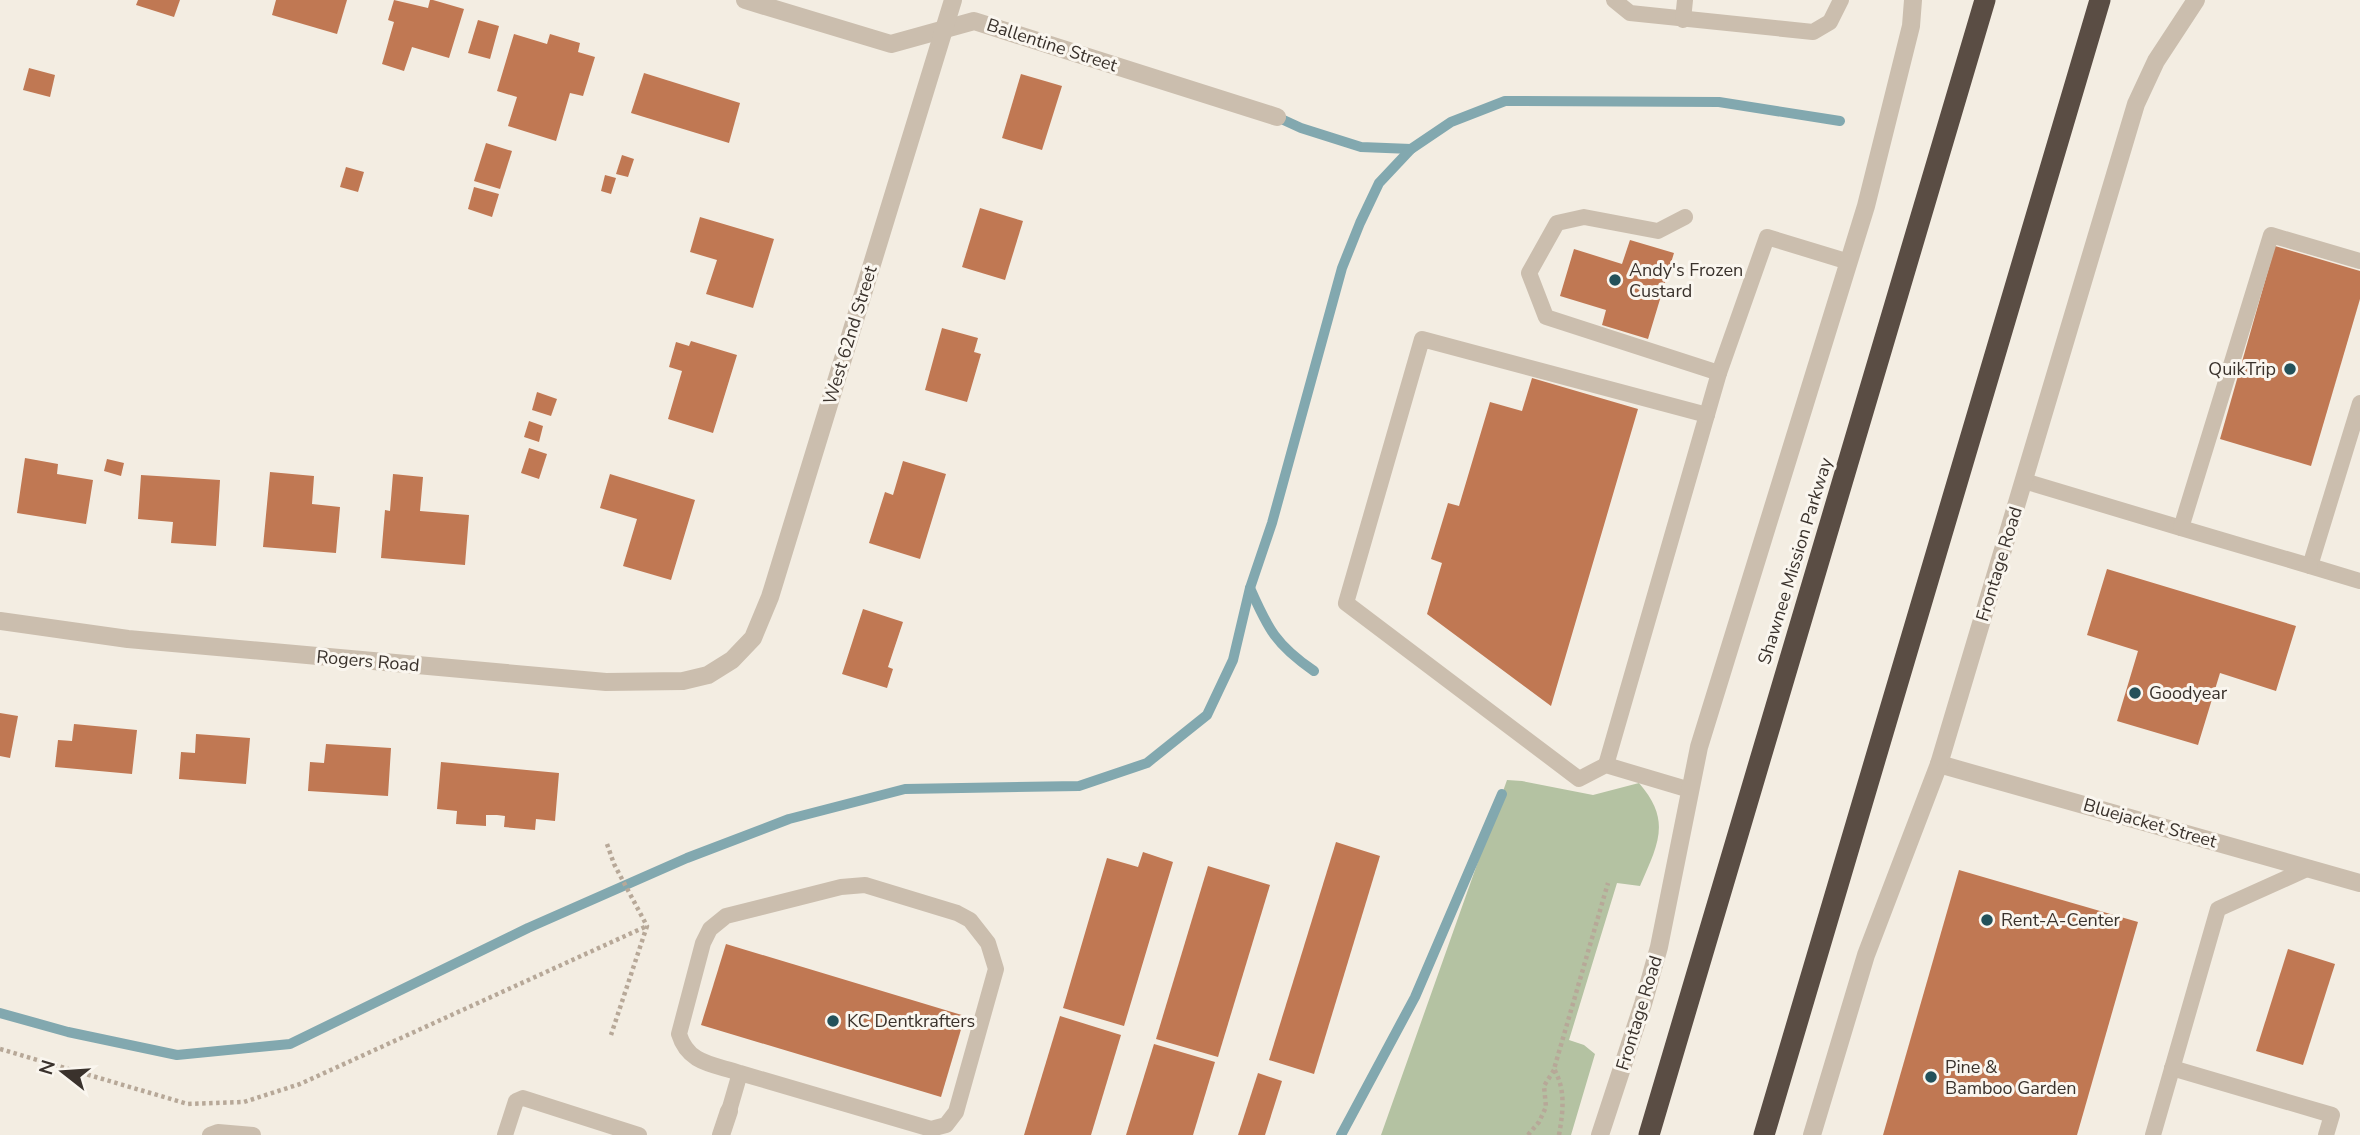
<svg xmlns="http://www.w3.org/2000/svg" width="2360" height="1135" viewBox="0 0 2360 1135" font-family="'Nunito Sans',sans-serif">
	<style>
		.green { fill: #b4c2a2 }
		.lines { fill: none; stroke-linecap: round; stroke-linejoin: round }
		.stream { stroke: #82a8af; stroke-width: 10 }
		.building { fill: #c07853 }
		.path { stroke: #b7a898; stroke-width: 4.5; stroke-dasharray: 3.5 3.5; stroke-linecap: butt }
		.lane { stroke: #cbbeae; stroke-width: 16 }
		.street { stroke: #cbbeae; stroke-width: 18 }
		.highway { stroke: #5a4d44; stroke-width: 21 }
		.poi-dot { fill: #23515a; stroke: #faf6ef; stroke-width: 2.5 }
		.labels { text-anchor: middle; stroke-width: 6; stroke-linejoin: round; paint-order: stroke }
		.street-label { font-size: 18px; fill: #3a322c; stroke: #faf6ef }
		.poi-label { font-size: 18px; fill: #3a322c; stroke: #faf6ef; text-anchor: start }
	</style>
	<rect width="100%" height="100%" fill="#f3ede2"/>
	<path class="green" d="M1507 780 1522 781 1593 795 1639 783C1672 821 1658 844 1640 886L1617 883 1569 1040 1584 1045 1595 1054 1571 1135H1381Z"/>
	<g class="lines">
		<g class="stream">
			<polyline points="1277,117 1301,128 1361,147 1411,149"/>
			<path d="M1250 588C1268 629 1276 645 1314 671"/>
			<polyline points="0,1013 68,1032 177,1055 290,1044 528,928 687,858 789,819 905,789 1079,786 1147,763 1207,715 1233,660 1250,588 1272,523 1342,268 1360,223 1379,183 1411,149 1451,122 1505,101 1719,102 1840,121"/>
			<polyline points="1341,1135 1415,997 1502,794"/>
		</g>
	</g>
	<g class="building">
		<polygon points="138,0 180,0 174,17 136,5"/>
		<polygon points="276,0 347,0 337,34 272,15"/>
		<polygon points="394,0 428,8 430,0 433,0 464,9 449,58 412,47 404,71 382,64 394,22 388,20"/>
		<polygon points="478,20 499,26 490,59 468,53"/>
		<polygon points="514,34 547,44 550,34 580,43 578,52 595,57 583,96 570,93 556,141 508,126 517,97 497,91"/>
		<polygon points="29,68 55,75 50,97 23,90"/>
		<polygon points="644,73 740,103 729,143 631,113"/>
		<polygon points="1021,74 1062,86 1042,150 1002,138"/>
		<polygon points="486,143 512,151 500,189 474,181"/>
		<polygon points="622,155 634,159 628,177 616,174"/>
		<polygon points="346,167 364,172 358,192 340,187"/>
		<polygon points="605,175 616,178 611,194 601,191"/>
		<polygon points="474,187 499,194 492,217 468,209"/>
		<polygon points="980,208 1023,221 1005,280 962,267"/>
		<polygon points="700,217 774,239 753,308 706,294 717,260 690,252"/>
		<polygon points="1630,240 1674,253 1648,339 1602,325 1606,310 1560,296 1574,249 1622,264"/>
		<polygon points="2275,246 2360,271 2360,299 2311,466 2220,439"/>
		<polygon points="942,328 978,338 974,352 981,354 967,402 925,390"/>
		<polygon points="691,341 737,355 713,433 668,419 682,371 669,367 676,342 689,346"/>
		<polygon points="1532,378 1638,409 1551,706 1427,614 1442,563 1431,559 1448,503 1459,506 1490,402 1522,411"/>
		<polygon points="537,392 557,399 551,416 532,410"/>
		<polygon points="529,421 543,426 539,442 524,437"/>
		<polygon points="529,448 547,454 539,479 521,473"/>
		<polygon points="25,458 58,464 57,474 93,480 86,524 17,513"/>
		<polygon points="107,459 124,463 121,476 104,471"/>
		<polygon points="903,461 946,474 920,559 869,543 885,492 893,495"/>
		<polygon points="270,472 314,476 312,504 340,507 336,553 263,547"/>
		<polygon points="393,474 423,477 420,511 469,515 465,565 381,558 385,510 390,511"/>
		<polygon points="610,474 695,500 671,580 623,566 637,519 600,508"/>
		<polygon points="141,475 220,480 216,546 171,543 173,522 138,519"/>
		<polygon points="2107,569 2296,626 2276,691 2220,673 2198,745 2117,721 2138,651 2087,635"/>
		<polygon points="863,609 903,622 888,667 893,669 887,688 842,674"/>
		<polygon points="0,713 18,716 10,758 0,756"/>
		<polygon points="74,724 137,730 132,774 55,767 58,740 72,741"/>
		<polygon points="196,734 250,738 246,784 179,779 181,752 195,753"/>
		<polygon points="326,744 391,748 388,796 308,791 310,762 324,763"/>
		<polygon points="441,762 559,773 555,821 536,819 535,830 504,827 505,816 497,815 486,815 486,826 456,824 457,811 437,809"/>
		<polygon points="1336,842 1380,856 1314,1074 1269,1060"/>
		<polygon points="1143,852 1173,862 1124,1026 1063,1008 1107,858 1138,867"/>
		<polygon points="1208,866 1270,885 1218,1057 1156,1039"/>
		<polygon points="1959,870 2138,922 2077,1135 1883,1135"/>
		<polygon points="726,944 965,1016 941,1097 701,1025"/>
		<polygon points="2288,949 2335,964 2303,1065 2256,1051"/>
		<polygon points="1060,1016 1121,1035 1091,1135 1024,1135"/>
		<polygon points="1154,1044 1215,1062 1193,1135 1126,1135"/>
		<polygon points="1258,1073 1282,1081 1265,1135 1238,1135"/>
	</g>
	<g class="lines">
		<g class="path">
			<polyline points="607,844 614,864 647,926 611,1035"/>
			<polyline points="0,1049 188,1104 244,1102 300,1084 647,926"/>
			<polyline points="1528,1135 1539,1122 1546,1107 1544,1086 1554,1070"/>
			<path d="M1559 1135C1563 1112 1566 1090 1554 1069L1608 883"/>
		</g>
		<g class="lane">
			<polyline points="1614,0 1630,13 1813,32 1830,22 1841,0"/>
			<polyline points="1683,20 1685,0"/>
			<polyline points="1685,217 1658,231 1584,217 1557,223 1529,273 1546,317 1719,373"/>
			<polyline points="2360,403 2310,566 2360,581"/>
			<polyline points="2024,481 2181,528"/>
			<polyline points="2310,566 2181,528 2271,235 2360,261"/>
			<polyline points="1606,765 1719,373 1767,237 1849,262"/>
			<polyline points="1690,790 1606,765 1579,779 1346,603 1422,339 1707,415"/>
			<polyline points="2172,1068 2332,1115 2326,1135"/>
			<path d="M729 1111 740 1073 931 1129 946 1125 956 1112 996 969 988 943 970 920 957 913 865 885 841 887 726 916 710 929 703 943 679 1034C688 1064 713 1064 740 1073"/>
			<polyline points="210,1135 218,1132 253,1135"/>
			<polyline points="505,1135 516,1101 523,1098 639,1135"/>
			<polyline points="2153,1135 2218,909 2309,868"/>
		</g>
		<g class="street">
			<polyline points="745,0 891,44 974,21 1277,117"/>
			<polyline points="0,621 128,639 606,682 683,681 708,675 732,660 753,638 770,597 953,0"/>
			<polyline points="1939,764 2360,883"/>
			<polyline points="721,1135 729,1111"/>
			<polyline points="1600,1135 1643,1004 1659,947 1699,747 1866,206 1911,26 1913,0"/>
			<polyline points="1812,1135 1866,955 1939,764 2136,104 2156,61 2196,0"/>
		</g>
		<g class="highway">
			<polyline points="1649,1135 1985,0"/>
			<polyline points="1764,1135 2100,0"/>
		</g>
	</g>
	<g class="poi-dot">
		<circle cx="1615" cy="280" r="7"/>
		<circle cx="2290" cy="369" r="7"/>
		<circle cx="2135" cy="693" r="7"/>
		<circle cx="1987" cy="920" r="7"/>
		<circle cx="833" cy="1021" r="7"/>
		<circle cx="1931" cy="1077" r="7"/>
	</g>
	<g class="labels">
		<g class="street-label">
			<text transform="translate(1052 45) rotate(18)" y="6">Ballentine Street</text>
			<text transform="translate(850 335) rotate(-73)" y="6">West 62nd Street</text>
			<text transform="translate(1795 561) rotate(-73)" y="6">Shawnee Mission Parkway</text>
			<text transform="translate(1999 564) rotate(-73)" y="6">Frontage Road</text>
			<text transform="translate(368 661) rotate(5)" y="6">Rogers Road</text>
			<text transform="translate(2150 823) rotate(16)" y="6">Bluejacket Street</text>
			<text transform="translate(1639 1013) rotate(-73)" y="6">Frontage Road</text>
		</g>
		<g class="poi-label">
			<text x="1629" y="276">Andy's Frozen<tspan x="1629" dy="21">Custard</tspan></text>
			<text x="2276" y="375" text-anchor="end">QuikTrip</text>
			<text x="2149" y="699">Goodyear</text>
			<text x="2001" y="926">Rent-A-Center</text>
			<text x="847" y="1027">KC Dentkrafters</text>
			<text x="1945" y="1073">Pine &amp;<tspan x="1945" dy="21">Bamboo Garden</tspan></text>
		</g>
	</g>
	<g transform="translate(63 1072) rotate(287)" stroke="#faf6ef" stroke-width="5" paint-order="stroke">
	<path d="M0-5L12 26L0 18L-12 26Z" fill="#3a322c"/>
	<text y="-10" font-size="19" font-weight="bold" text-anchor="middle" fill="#3a322c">N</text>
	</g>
</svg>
